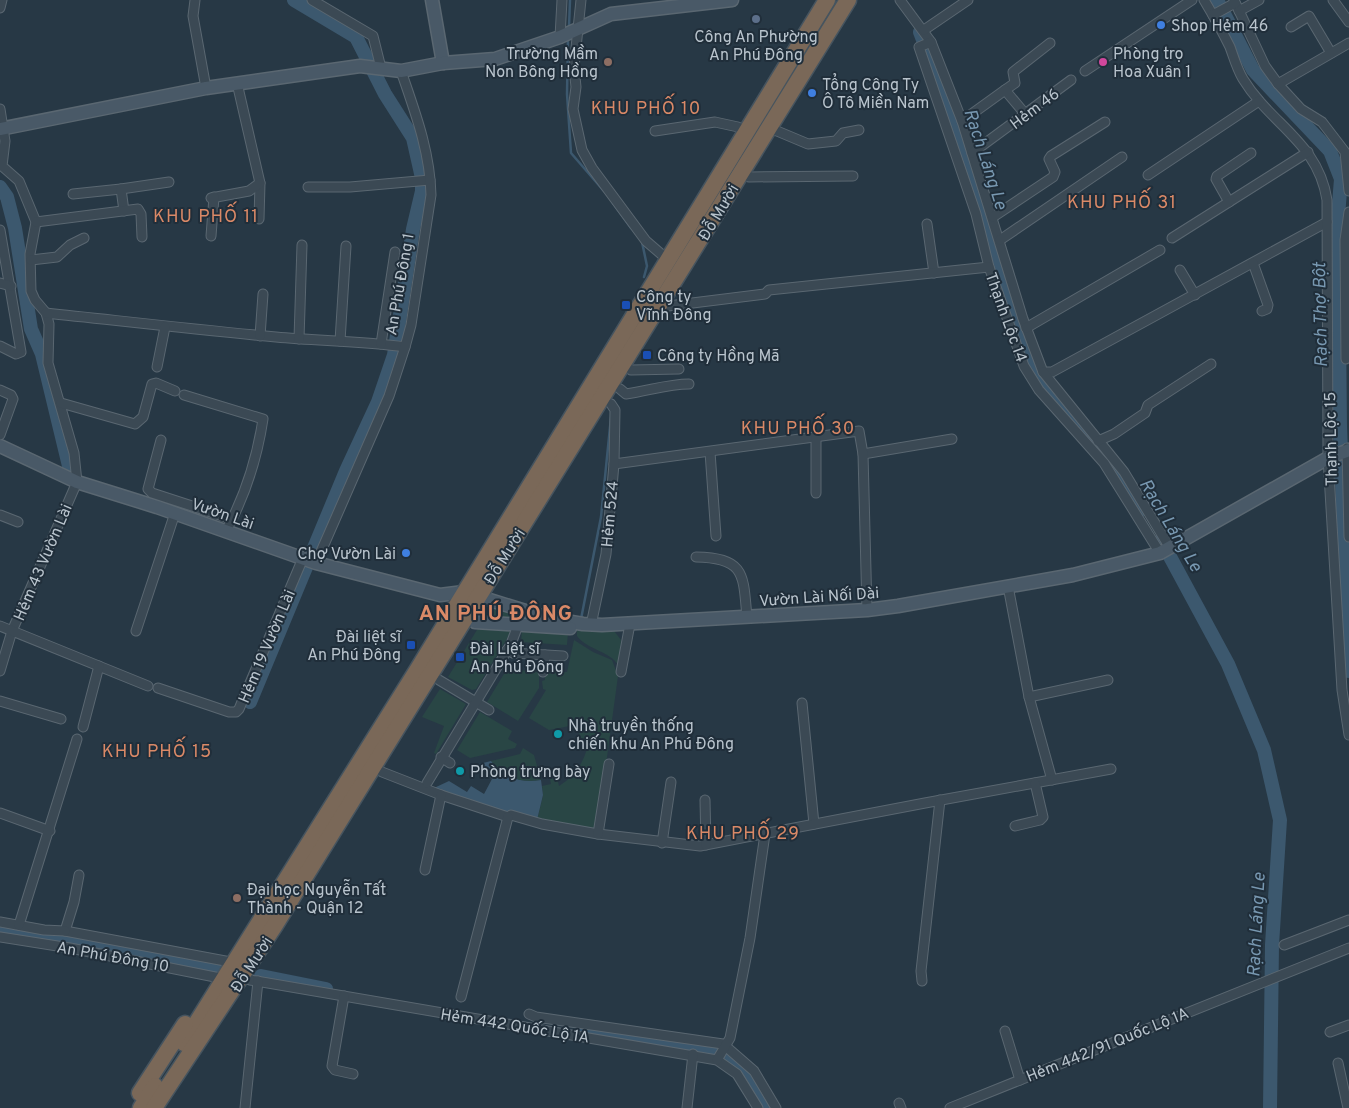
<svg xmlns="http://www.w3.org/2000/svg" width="1349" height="1108" viewBox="0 0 1349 1108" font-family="Overpass,sans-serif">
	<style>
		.green { fill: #294645 }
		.water { fill: #3c586e }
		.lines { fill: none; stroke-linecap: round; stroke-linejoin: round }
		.stream { stroke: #3c586e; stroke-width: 2.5 }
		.river { stroke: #3c586e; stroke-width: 14 }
		.street-casing { stroke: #5a6771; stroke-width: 11 }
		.secondary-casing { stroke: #5a6771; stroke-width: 15 }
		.highway-casing { stroke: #46545f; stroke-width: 19 }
		.street { stroke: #3b4954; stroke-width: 9 }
		.secondary { stroke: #495967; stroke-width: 12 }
		.highway { stroke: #7a6858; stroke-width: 16 }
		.service-dot { fill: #5c6f8a; stroke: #202e3a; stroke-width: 2 }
		.shop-dot { fill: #3f7fe0; stroke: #202e3a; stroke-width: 2 }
		.education-dot { fill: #8d6e63; stroke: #202e3a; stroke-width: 2 }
		.hotel-dot { fill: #d1479c; stroke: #202e3a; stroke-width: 2 }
		.transit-dot { fill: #1a4fb4; stroke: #202e3a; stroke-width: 2 }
		.culture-dot { fill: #0f9aa8; stroke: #202e3a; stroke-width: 2 }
		.labels { text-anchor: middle; stroke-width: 4; stroke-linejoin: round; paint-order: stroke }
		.poi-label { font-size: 16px; fill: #b9c4cd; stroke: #202e3a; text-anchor: start }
		.street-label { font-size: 16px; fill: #b9c4cd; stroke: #202e3a }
		.neighbourhood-label { font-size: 18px; letter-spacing: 1px; fill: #da8967; stroke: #202e3a }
		.water-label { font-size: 18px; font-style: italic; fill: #7898b1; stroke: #202e3a }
		.district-label { font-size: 21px; font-weight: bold; letter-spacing: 1px; fill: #da8967; stroke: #202e3a }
	</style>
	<rect width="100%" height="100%" fill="#273845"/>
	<g class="green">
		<polygon points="493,605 559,624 491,619"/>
		<polygon points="480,625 511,630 511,632 476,689 472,690 448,677"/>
		<path d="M611 627 621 640 619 666C609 650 589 651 577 636V629Z"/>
		<polygon points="522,629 568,632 567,645 521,642"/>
		<path d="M574 640 593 652 612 660 618 676 597 831 537 820 543 796 542 786 551 784 550 779 557 778 559 786C577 775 587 758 589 737L581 739 579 733 582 732 581 728H576L575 725 549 730 529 718 546 690 543 689 542 681 545 680V672H567Z"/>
		<polygon points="507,669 539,672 539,688 518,721 487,702"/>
		<polygon points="440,689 466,704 436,754 434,753 444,726 422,717"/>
		<polygon points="480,712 512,731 508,739 517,744 515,748 470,758 457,750"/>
		<path d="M523 748 534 755 541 780C521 784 503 777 491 761L520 754Z"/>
	</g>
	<path class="water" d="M491 761C503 777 521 784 541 780L543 795 537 820 503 813 434 788 449 781 467 792 471 786 484 794 492 779 480 771 479 764Z"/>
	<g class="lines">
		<g class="stream">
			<polyline points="569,27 570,0"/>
			<polyline points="568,38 567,94 571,153 603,190"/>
			<polyline points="613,203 631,228"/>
			<polyline points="642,242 647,266 644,277"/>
			<polyline points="581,619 601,517 611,417"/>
		</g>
		<g class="river">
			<polyline points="1217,0 1253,70 1330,151 1341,179 1338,216 1340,426 1349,671"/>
			<polyline points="920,32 957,129 1033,367 1048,392 1110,461 1142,509"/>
			<polyline points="0,187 7,197 15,228 31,329 42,354 70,470"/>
			<polyline points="1161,540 1228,664 1264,750 1280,820 1272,945 1270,1108"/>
			<polyline points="250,702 346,471 378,402 394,355 413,229 422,191 422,178 413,138 385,94 356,37 294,0"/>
			<polyline points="0,929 219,968"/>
			<polyline points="261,976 326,989"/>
			<polyline points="581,1033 668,1045 735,1059 757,1085 770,1108"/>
		</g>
		<g class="street-casing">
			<g id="street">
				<polyline points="195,0 193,16 206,88"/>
				<polyline points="312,0 373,36 381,68"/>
				<polyline points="581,0 574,67 576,87 573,109 582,150 592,168 646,241 668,260"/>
				<polyline points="900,0 931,42 962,121 1023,319 1043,372 1052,372 1327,222"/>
				<path d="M1204 0C1213 15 1222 31 1230 47 1234 58 1237 69 1243 79 1271 125 1318 142 1327 200L1328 458 1342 690 1349 735"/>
				<polyline points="1234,0 1265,66 1278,84 1301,109 1322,122 1345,152 1349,191"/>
				<polyline points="1333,0 1349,22"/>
				<polyline points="0,8 2,0"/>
				<polyline points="1239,11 1259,0"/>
				<polyline points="1213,15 1235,3"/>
				<polyline points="1291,27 1309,16 1331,53"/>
				<polyline points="924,30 968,0"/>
				<polyline points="560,37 562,0"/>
				<polyline points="931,42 919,47 976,214 989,267 1024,366 1039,390 1104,463 1160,553"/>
				<polyline points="1085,71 1192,0"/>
				<polyline points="237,83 260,183 259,219"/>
				<polyline points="1278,84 1349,43"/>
				<polyline points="1005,90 1015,83 1013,72 1050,43"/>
				<polyline points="0,109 5,141 2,166 19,181 36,222 30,254 31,291 35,300 46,313 49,324 48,363 74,453 77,482 12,631 0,671"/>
				<polyline points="962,121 1005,90 1026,115"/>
				<polyline points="655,131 715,122 738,127"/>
				<polyline points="777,131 808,144 836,141 843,133 859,130"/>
				<polyline points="972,153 1071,80"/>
				<polyline points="1148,175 1259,101"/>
				<polyline points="749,177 853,176"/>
				<polyline points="308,187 350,187 430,180"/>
				<polyline points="73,194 121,189"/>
				<polyline points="211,198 249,191 260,183"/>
				<polyline points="1229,202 1216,179 1217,176 1251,153"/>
				<polyline points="124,211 121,189 169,182"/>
				<polyline points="993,217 1053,177 1055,172 1049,159 1051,156 1105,122"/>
				<polyline points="36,222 138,209 141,214 142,237"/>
				<polyline points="927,224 934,273"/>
				<polyline points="0,230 21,352 16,354 0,346"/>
				<polyline points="211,236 214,197"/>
				<polyline points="1172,238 1308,152"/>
				<polyline points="1000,240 1122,157"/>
				<polyline points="31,260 57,257 70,245 84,238"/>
				<polyline points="1253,263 1268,305 1267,309 1262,311"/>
				<polyline points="1180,270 1195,295"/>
				<polyline points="0,283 11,286"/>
				<polyline points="660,307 765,294 769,290 989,267"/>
				<path d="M46 313C122 321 199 330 276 337 319 341 362 341 405 347"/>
				<polyline points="1026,328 1160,250"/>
				<polyline points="260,336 263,294"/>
				<polyline points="299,339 302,245"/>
				<polyline points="340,341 346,246"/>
				<polyline points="381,344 395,252"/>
				<polyline points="1346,359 1345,240 1349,212"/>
				<polyline points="157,367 165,327"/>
				<polyline points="631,370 679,369"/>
				<polyline points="1043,372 1124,472 1170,548"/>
				<path d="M620 389 626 394C648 391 668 384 689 384"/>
				<polyline points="0,390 11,395 13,399 0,435"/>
				<path d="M184 395 263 419C257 459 245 496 226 531"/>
				<polyline points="61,403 135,424 143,417 152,384 156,383 175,391"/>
				<polyline points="161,440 148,489 152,493 232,519"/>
				<polyline points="1098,441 1114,434 1145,413 1148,405 1211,364"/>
				<polyline points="1347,448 1349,537"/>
				<polyline points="710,452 716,536"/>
				<polyline points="863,454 952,439"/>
				<polyline points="614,464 859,431 863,454 867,610"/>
				<polyline points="816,493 816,436"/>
				<polyline points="0,515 18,522"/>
				<path d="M696 557C746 558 743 575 747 617"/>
				<path d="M316 563 389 396 405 347 411 325 431 195C430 151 415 112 401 71"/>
				<polyline points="1008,586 1029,697 1052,780"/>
				<polyline points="591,625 606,554 614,464 615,410 611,404"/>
				<polyline points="0,626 148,686"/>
				<polyline points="136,631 175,513"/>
				<polyline points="507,650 513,653 563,656"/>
				<polyline points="543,672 545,655"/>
				<polyline points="621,672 630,624"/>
				<polyline points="439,680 489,710"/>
				<polyline points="158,688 229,712 236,712 239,709 303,558"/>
				<polyline points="1029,697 1108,680"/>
				<polyline points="0,701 61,719"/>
				<polyline points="802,703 814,824"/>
				<polyline points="83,727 99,666"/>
				<polyline points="441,757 450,763"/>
				<polyline points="382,772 441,795 508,817 511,815 542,824 598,834 700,846 925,803 1111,769"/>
				<polyline points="427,783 511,644 518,625"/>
				<polyline points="705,800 706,845"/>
				<polyline points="0,813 50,831"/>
				<polyline points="1015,826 1040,820 1043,817 1035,783"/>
				<polyline points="598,834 609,764"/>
				<polyline points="662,843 671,782"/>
				<polyline points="425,870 441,795"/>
				<polyline points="79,875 74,902 65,931 236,963"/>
				<polyline points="0,922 44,930 65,931"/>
				<polyline points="19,925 77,739"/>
				<polyline points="0,937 70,948 225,979"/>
				<polyline points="1284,945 1349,920"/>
				<polyline points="250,980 717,1060 737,1074 758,1108"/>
				<polyline points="922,981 921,971 940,800"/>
				<polyline points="344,996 332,1066 335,1070 353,1074"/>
				<polyline points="461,997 508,817"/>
				<polyline points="529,1014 536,1017 723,1044 754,1071 776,1108"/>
				<polyline points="1005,1031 1020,1080"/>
				<polyline points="1330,1032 1349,1025"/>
				<polyline points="717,1060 730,1038 750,938 765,834"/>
				<polyline points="1338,1063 1348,1108"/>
				<polyline points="899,1103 901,1108"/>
				<polyline points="245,1108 258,981"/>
				<polyline points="687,1108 693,1054"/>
				<polyline points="950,1108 1349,948"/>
			</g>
		</g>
		<g class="secondary-casing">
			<g id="secondary">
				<polyline points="432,0 443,63"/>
				<polyline points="0,129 206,88 360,66 401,71 443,63 495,59 560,37 611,14 732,0"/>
				<polyline points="0,446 77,482 157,507 316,563 440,595 464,592 548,618 583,624 602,625 867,610 898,606 1073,575 1160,553 1328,458 1349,450"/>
				<polyline points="460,609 469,614 475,622 570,628"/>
			</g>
		</g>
		<g class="highway-casing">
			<g id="highway">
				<polyline points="184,1043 418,669 827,0"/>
				<polyline points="140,1093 185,1024"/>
				<polyline points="141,1108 155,1086"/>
				<polyline points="154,1108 275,925 848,0"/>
			</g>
		</g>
		<use href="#street" class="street"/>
		<use href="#secondary" class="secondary"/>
		<use href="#highway" class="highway"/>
	</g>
	<circle class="service-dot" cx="756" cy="19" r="5"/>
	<g class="shop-dot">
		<circle cx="1161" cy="25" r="5"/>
		<circle cx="812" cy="93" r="5"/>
		<circle cx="406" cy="553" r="5"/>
	</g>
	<g class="education-dot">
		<circle cx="608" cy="62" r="5"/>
		<circle cx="237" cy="898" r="5"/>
	</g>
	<circle class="hotel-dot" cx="1103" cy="62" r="5"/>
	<g class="transit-dot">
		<rect x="621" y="300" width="10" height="10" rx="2.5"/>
		<rect x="642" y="350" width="10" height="10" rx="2.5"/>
		<rect x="406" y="640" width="10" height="10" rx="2.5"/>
		<rect x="455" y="652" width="10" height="10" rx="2.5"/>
	</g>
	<g class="culture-dot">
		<circle cx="558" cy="734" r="5"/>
		<circle cx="460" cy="771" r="5"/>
	</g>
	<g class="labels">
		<g class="poi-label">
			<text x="1171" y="31">Shop Hẻm 46</text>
			<text x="756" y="42" text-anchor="middle">Công An Phường<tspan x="756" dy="18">An Phú Đông</tspan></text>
			<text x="598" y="59" text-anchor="end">Trường Mầm<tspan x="598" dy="18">Non Bông Hồng</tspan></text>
			<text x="1113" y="59">Phòng trọ<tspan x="1113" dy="18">Hoa Xuân 1</tspan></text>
			<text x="822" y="90">Tổng Công Ty<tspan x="822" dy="18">Ô Tô Miền Nam</tspan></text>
			<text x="636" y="302">Công ty<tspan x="636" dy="18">Vĩnh Đông</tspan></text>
			<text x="657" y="361">Công ty Hồng Mã</text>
			<text x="396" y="559" text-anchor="end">Chợ Vườn Lài</text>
			<text x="401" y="642" text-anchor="end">Đài liệt sĩ<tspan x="401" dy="18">An Phú Đông</tspan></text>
			<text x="470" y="654">Đài Liệt sĩ<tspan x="470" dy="18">An Phú Đông</tspan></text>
			<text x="568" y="731">Nhà truyền thống<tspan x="568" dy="18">chiến khu An Phú Đông</tspan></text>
			<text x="470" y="777">Phòng trưng bày</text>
			<text x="247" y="895">Đại học Nguyễn Tất<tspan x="247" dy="18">Thành - Quận 12</tspan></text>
		</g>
		<g class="street-label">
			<text transform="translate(1034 108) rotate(-37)" y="6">Hẻm 46</text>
			<text transform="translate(718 212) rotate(-59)" y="6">Đỗ Mười</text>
			<text transform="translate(399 284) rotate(-80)" y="6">An Phú Đông 1</text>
			<text transform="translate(1007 317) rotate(70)" y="6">Thạnh Lộc 14</text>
			<text transform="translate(1330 439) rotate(-91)" y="6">Thạnh Lộc 15</text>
			<text transform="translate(223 513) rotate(19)" y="6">Vườn Lài</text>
			<text transform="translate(609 514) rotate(-85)" y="6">Hẻm 524</text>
			<text transform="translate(504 556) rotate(-58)" y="6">Đỗ Mười</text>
			<text transform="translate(42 562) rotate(-67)" y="6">Hẻm 43 Vườn Lài</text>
			<text transform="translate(819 596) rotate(-4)" y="6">Vườn Lài Nối Dài</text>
			<text transform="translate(266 646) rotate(-67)" y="6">Hẻm 19 Vườn Lài</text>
			<text transform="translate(113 956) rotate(10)" y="6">An Phú Đông 10</text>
			<text transform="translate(251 964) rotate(-57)" y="6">Đỗ Mười</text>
			<text transform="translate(515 1025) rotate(9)" y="6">Hẻm 442 Quốc Lộ 1A</text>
			<text transform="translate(1107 1044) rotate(-22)" y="6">Hẻm 442/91 Quốc Lộ 1A</text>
		</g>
		<g class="neighbourhood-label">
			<text x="646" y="114">KHU PHỐ 10</text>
			<text x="1122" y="208">KHU PHỐ 31</text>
			<text x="206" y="222">KHU PHỐ 11</text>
			<text x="798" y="434">KHU PHỐ 30</text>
			<text x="157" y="757">KHU PHỐ 15</text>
			<text x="743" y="839">KHU PHỐ 29</text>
		</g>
		<g class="water-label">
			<text transform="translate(986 159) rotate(72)" y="6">Rạch Láng Le</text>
			<text transform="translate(1320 315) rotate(-91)" y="6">Rạch Thợ Bột</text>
			<text transform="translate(1171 525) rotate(59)" y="6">Rạch Láng Le</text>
			<text transform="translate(1256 925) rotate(-87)" y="6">Rạch Láng Le</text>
		</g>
		<g class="district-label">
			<text x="496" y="620">AN PHÚ ĐÔNG</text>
		</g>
	</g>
</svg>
